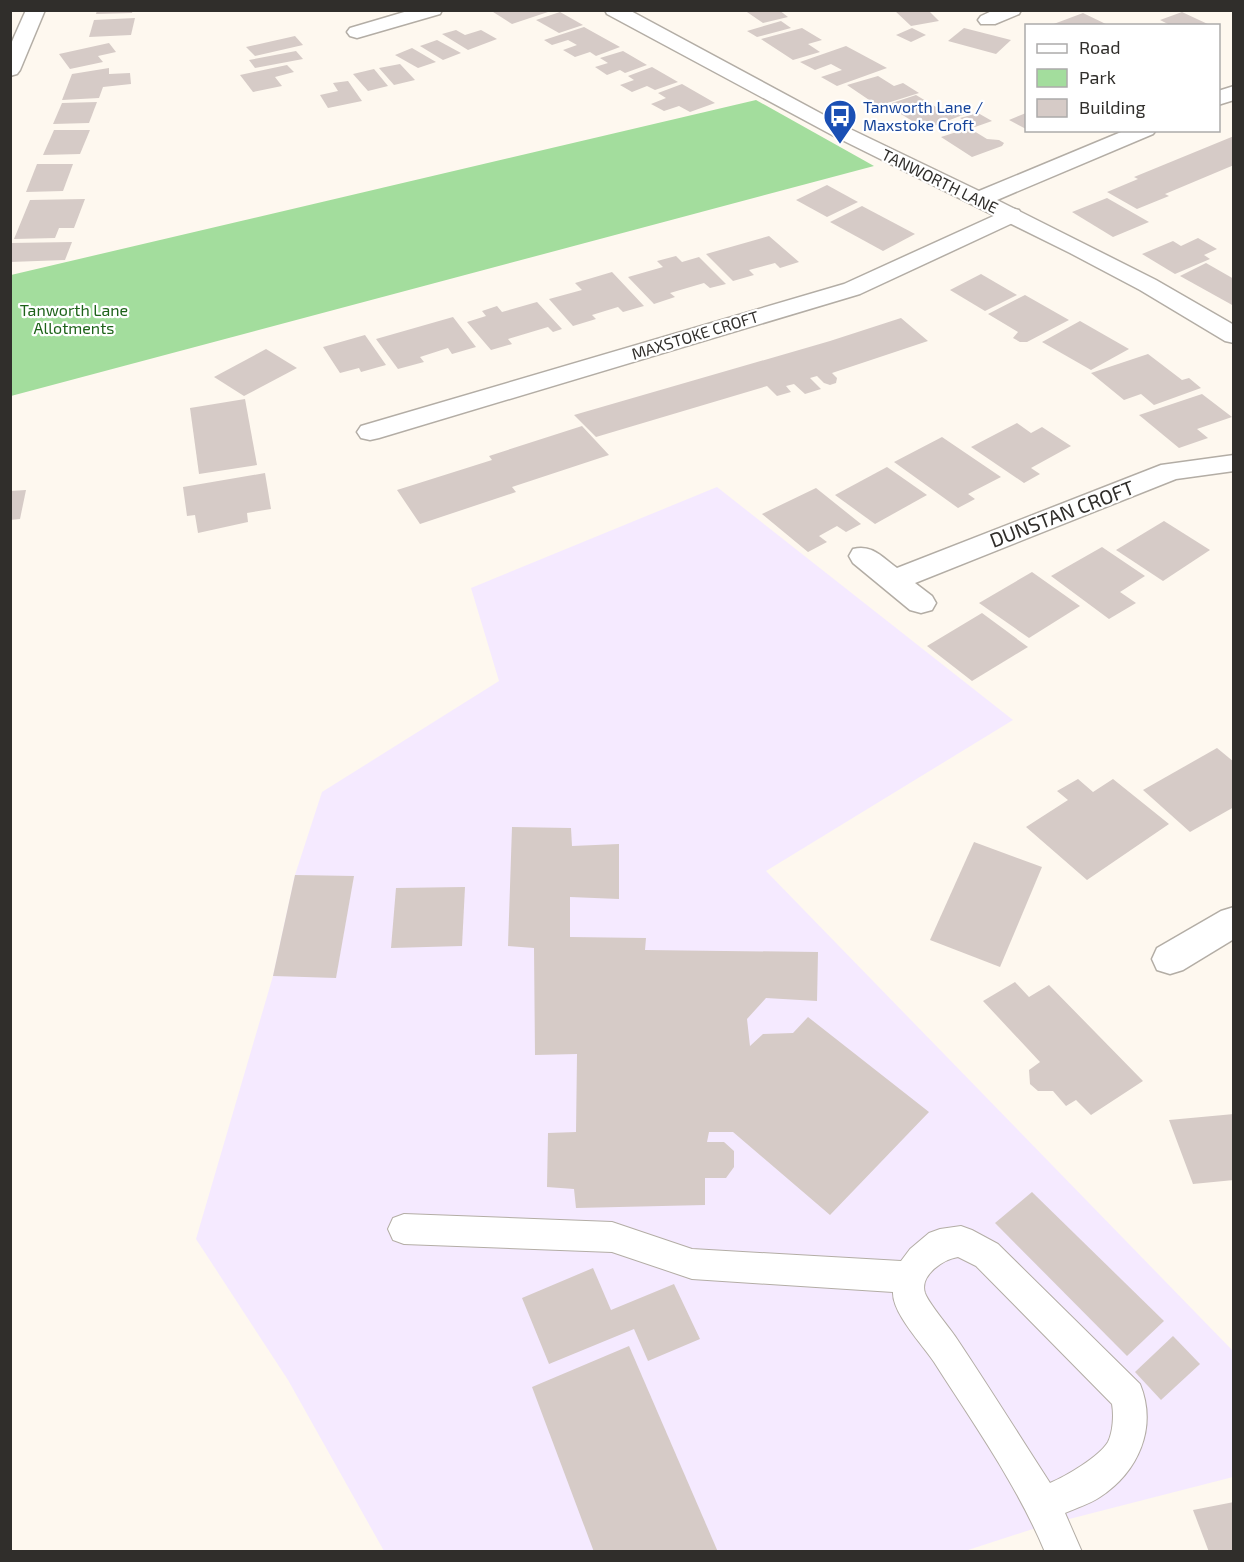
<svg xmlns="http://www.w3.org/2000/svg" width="1244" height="1562" viewBox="0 0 1244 1562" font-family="'Exo 2',sans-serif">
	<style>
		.education { fill: #f5eaff }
		.green { fill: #a3dd9d }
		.building { fill: #d6cbc7 }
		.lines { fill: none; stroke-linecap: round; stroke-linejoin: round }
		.service-casing { stroke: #b3ada5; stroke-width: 2 }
		.minor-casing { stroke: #b3ada5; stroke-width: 3 }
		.tertiary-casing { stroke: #b3ada5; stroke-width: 3 }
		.secondary-casing { stroke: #b3ada5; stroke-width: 3 }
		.service { fill: #fff; fill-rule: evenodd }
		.minor { fill: #fff; fill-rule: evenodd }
		.tertiary { fill: #fff; fill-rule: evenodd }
		.secondary { fill: #fff; fill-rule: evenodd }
		.labels { text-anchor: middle; stroke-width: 4.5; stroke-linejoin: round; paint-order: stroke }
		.far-transit-label { font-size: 16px; fill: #164399; stroke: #fff; text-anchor: start }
		.far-street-label { font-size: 16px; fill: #302e2b; stroke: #fff }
		.far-park-label { font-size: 16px; fill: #1e631a; stroke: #fff }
		.street-label { font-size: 20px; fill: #302e2b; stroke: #fff }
	</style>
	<rect width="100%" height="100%" fill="#fef8ef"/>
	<polygon class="education" points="717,487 1013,720 766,871 1233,1351 1233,1477 1042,1526 965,1551 384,1551 288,1380 196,1239 273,976 295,875 322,792 499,681 471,588"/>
	<polygon class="green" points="756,100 874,166 11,396 11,275"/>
	<g class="building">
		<polygon points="97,10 133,10 132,13 96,14"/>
		<polygon points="490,10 551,10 551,11 512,24"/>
		<polygon points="744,10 779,10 788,17 763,23"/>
		<polygon points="894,10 928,10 939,21 911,26"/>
		<polygon points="560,12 583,25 559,33 536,20"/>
		<polygon points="1182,12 1212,26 1172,26 1160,20"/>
		<polygon points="1083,13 1110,26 1051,26 1051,25"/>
		<polygon points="135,18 131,35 89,37 94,20"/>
		<polygon points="781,21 791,28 757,37 747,31"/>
		<polygon points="584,27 620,47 596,56 590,52 575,57 563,50 577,45 568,40 552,45 544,40"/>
		<polygon points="802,28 822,40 808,44 820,52 793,60 761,39"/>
		<polygon points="912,28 926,35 911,42 896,35"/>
		<polygon points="964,28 1011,40 996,54 948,41"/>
		<polygon points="456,30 465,35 481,30 497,39 468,50 442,34"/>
		<polygon points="295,36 303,45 255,56 246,47"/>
		<polygon points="437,40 461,53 443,60 420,46"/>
		<polygon points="109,43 116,52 98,56 103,62 70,69 59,54"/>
		<polygon points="846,46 887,68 837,86 821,77 842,70 831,64 815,70 800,62"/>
		<polygon points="412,48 436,62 418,68 395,55"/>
		<polygon points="296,51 303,59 255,68 249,60"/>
		<polygon points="623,51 647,65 625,73 620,70 607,75 595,67 608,63 600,58"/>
		<polygon points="400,64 415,80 394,85 379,68"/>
		<polygon points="287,65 294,72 275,77 282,86 253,92 240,75"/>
		<polygon points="652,67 678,82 655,90 647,86 632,92 620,85 634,80 628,76"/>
		<polygon points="109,68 109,74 130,73 131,84 103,87 99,98 62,100 72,74"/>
		<polygon points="374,69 388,86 368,91 353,74"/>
		<polygon points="878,76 894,86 903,83 919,93 878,106 847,85"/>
		<polygon points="348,81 362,101 328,108 320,95 338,91 333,83"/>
		<polygon points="682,84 715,103 690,112 679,106 664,111 651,104 666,98 658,93"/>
		<polygon points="916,95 946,113 960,108 968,113 934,126 928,122 919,125 886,105"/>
		<polygon points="97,102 89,123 53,124 62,103"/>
		<polygon points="978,113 992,121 975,127 960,118"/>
		<polygon points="1026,113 1026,129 1009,120"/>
		<polygon points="969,128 987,139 999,140 1004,143 1002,146 972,157 941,137"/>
		<polygon points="54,130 90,130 80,154 43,155"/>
		<polygon points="1234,136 1234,165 1165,194 1169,196 1137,209 1107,192 1138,179 1134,177"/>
		<polygon points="37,164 73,164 63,191 26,192"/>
		<polygon points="827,185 858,202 827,217 796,200"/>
		<polygon points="1107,198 1149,222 1113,237 1072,212"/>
		<polygon points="85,199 74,228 59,228 55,238 14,239 30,200"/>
		<polygon points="862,206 915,234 883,251 830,222"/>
		<polygon points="769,236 799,262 780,268 775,263 749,270 754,275 733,281 706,254"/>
		<polygon points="1198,238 1217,249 1204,255 1210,259 1175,274 1142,254 1173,241 1181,246"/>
		<polygon points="72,242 65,260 10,262 10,243"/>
		<polygon points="676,256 682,262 699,257 726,284 710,288 704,283 670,293 675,297 654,304 628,277 663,267 657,261"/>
		<polygon points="1206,263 1234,279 1234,306 1180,276"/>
		<polygon points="612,272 644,306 623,312 618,307 592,315 596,319 573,326 549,299 582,290 575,283"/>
		<polygon points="981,274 1017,295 985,311 950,290"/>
		<polygon points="1025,295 1069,320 1027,342 1020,342 1013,338 1018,332 988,314"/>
		<polygon points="537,302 562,329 553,332 548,327 508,339 512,344 491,350 467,322 486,316 482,311 497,306 502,312"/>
		<polygon points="453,317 476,347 452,354 448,348 420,357 424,362 398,369 376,339"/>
		<polygon points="901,318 928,341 832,373 837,378 836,383 830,385 824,383 817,376 810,378 821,389 805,394 794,384 786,386 791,392 777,396 767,386 596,437 574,415 830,341"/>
		<polygon points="1080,321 1129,349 1091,370 1042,342"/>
		<polygon points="365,335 386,365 361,372 359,368 340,373 323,347"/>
		<polygon points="266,349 297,368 244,396 214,377"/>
		<polygon points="1148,354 1182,380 1189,378 1201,388 1154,405 1141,394 1124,400 1091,373"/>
		<polygon points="1202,394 1232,417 1197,429 1208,438 1179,448 1139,415"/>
		<polygon points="245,399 257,465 199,474 190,408"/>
		<polygon points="1017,423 1031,433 1042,427 1071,446 1031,468 1040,474 1024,483 971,447"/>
		<polygon points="582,426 609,455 512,487 516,492 420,524 397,490 492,460 489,456"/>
		<polygon points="942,437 1001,477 968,494 975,499 958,508 894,462"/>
		<polygon points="887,467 927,495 875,524 835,495"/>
		<polygon points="265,473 271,509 247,513 248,522 198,533 195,515 187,516 183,487"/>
		<polygon points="816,488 861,524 846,532 837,526 819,536 827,542 808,552 762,514"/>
		<polygon points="26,490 20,519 10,520 10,491"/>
		<polygon points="1164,521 1210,550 1163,581 1116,550"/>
		<polygon points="1102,547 1145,576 1120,592 1136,603 1109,619 1051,576"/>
		<polygon points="1032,572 1080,606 1029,638 979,603"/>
		<polygon points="982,613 1028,647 972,681 927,646"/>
		<polygon points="1217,748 1234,762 1234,807 1190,832 1143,790"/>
		<polygon points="1078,779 1093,792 1113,779 1169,824 1087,880 1026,827 1068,800 1057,791"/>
		<polygon points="512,827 571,828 572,846 619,844 619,899 570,897 570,937 646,938 645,950 818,952 817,1001 766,998 747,1019 750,1046 763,1034 793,1033 808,1017 929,1112 830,1215 733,1132 709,1132 707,1142 724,1142 734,1151 734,1167 726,1178 705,1178 705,1205 576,1208 574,1189 547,1187 548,1133 576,1132 577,1054 535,1055 534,948 508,946"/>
		<polygon points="974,842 1042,867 1000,967 930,940"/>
		<polygon points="295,875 354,876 336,978 273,976"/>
		<polygon points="465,887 462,946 391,948 396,888"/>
		<polygon points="1015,982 1029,997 1049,985 1143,1081 1091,1115 1076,1100 1066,1106 1053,1091 1038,1091 1030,1084 1029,1070 1040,1062 983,1001"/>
		<polygon points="1234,1114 1234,1180 1193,1184 1169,1120"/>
		<polygon points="1032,1192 1164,1321 1127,1356 995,1223"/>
		<polygon points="593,1268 611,1310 674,1284 700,1339 648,1361 634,1329 549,1364 522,1298"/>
		<polygon points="1173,1336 1200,1364 1161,1400 1135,1372"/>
		<polygon points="629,1346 718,1552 594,1552 532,1387"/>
		<polygon points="1234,1502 1234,1552 1209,1552 1193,1510"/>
	</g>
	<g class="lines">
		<g class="service-casing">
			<path id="service" d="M404 1214 612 1222 692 1249 901 1261 910 1249 929 1233 940 1229 961 1226 972 1230 998 1244 1140 1384C1158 1428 1138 1472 1100 1497 1090 1504 1076 1508 1065 1513L1082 1552H1045C1017 1485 973 1423 934 1362 922 1344 892 1313 893 1292L692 1279 612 1252 404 1244 393 1240 388 1229 393 1218ZM958 1257 976 1266 1112 1404C1114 1415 1113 1432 1108 1442 1099 1457 1066 1476 1050 1483 1019 1435 989 1387 957 1339 950 1328 929 1304 925 1293 919 1275 944 1259 958 1257Z"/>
		</g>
		<g class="minor-casing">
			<g id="minor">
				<polygon points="411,10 442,10 440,14 357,38 350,36 347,32 350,28"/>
				<polygon points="994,10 1021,10 1019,14 995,24 981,24 978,20 981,16"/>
				<polygon points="1011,208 1019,210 1022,215 1019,220 860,294 379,438 370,440 361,438 357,432 361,426 844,284"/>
				<path d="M1234 455V471L1176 479 915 583 932 596 936 603 932 610 921 613 910 610 853 563 849 556 853 549C872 544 882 557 897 568L1161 465Z"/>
				<polygon points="1234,907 1234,939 1183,970 1170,974 1157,970 1152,959 1157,948 1221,911"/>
			</g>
		</g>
		<g class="tertiary-casing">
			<g id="tertiary">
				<polygon points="605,10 629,10 848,128 979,191 1126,130 1156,130 1153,134 997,200 1156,280 1234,325 1234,343 1225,341 1140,290 1070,253 834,136 607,14"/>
				<polygon points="1234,86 1234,100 1218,105 1218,91"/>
			</g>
		</g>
		<g class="secondary-casing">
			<polygon id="secondary" points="26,10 45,10 20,70 17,74 10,76 10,46"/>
		</g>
		<use href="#service" class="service"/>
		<use href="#minor" class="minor"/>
		<use href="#tertiary" class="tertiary"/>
		<use href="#secondary" class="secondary"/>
	</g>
	<defs>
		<g id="bus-pin" transform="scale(1.725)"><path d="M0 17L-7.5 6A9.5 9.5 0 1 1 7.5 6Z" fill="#1a4fb4" stroke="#fff"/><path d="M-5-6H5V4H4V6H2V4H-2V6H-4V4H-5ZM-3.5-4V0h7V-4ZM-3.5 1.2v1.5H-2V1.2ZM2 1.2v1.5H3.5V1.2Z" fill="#fff"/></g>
	</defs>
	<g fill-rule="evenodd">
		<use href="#bus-pin" x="840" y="116"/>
	</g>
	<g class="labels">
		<g class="far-transit-label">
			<text x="863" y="113">Tanworth Lane /<tspan x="863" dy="18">Maxstoke Croft</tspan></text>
		</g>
		<g class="far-street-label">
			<text transform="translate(940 181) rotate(26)" y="6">TANWORTH LANE</text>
			<text transform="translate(695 335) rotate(-17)" y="6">MAXSTOKE CROFT</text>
		</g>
		<g class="far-park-label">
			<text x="74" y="316">Tanworth Lane<tspan x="74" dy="18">Allotments</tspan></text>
		</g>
		<g class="street-label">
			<text transform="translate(1062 514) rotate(-21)" y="7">DUNSTAN CROFT</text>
		</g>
	</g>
	<rect width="1244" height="1562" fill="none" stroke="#302e2b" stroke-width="24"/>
	<rect x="1025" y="24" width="195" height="108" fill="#ffffff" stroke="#acabaa" stroke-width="1.5"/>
	<rect x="1037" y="44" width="30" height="9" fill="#ffffff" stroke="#acabaa" stroke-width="1.5"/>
	<text x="1079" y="54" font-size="18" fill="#302e2b">Road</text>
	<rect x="1037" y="69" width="30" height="18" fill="#a3dd9d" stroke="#acabaa" stroke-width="1.5"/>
	<text x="1079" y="84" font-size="18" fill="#302e2b">Park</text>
	<rect x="1037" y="99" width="30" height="18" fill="#d6cbc7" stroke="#acabaa" stroke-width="1.5"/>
	<text x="1079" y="114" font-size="18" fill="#302e2b">Building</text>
</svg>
